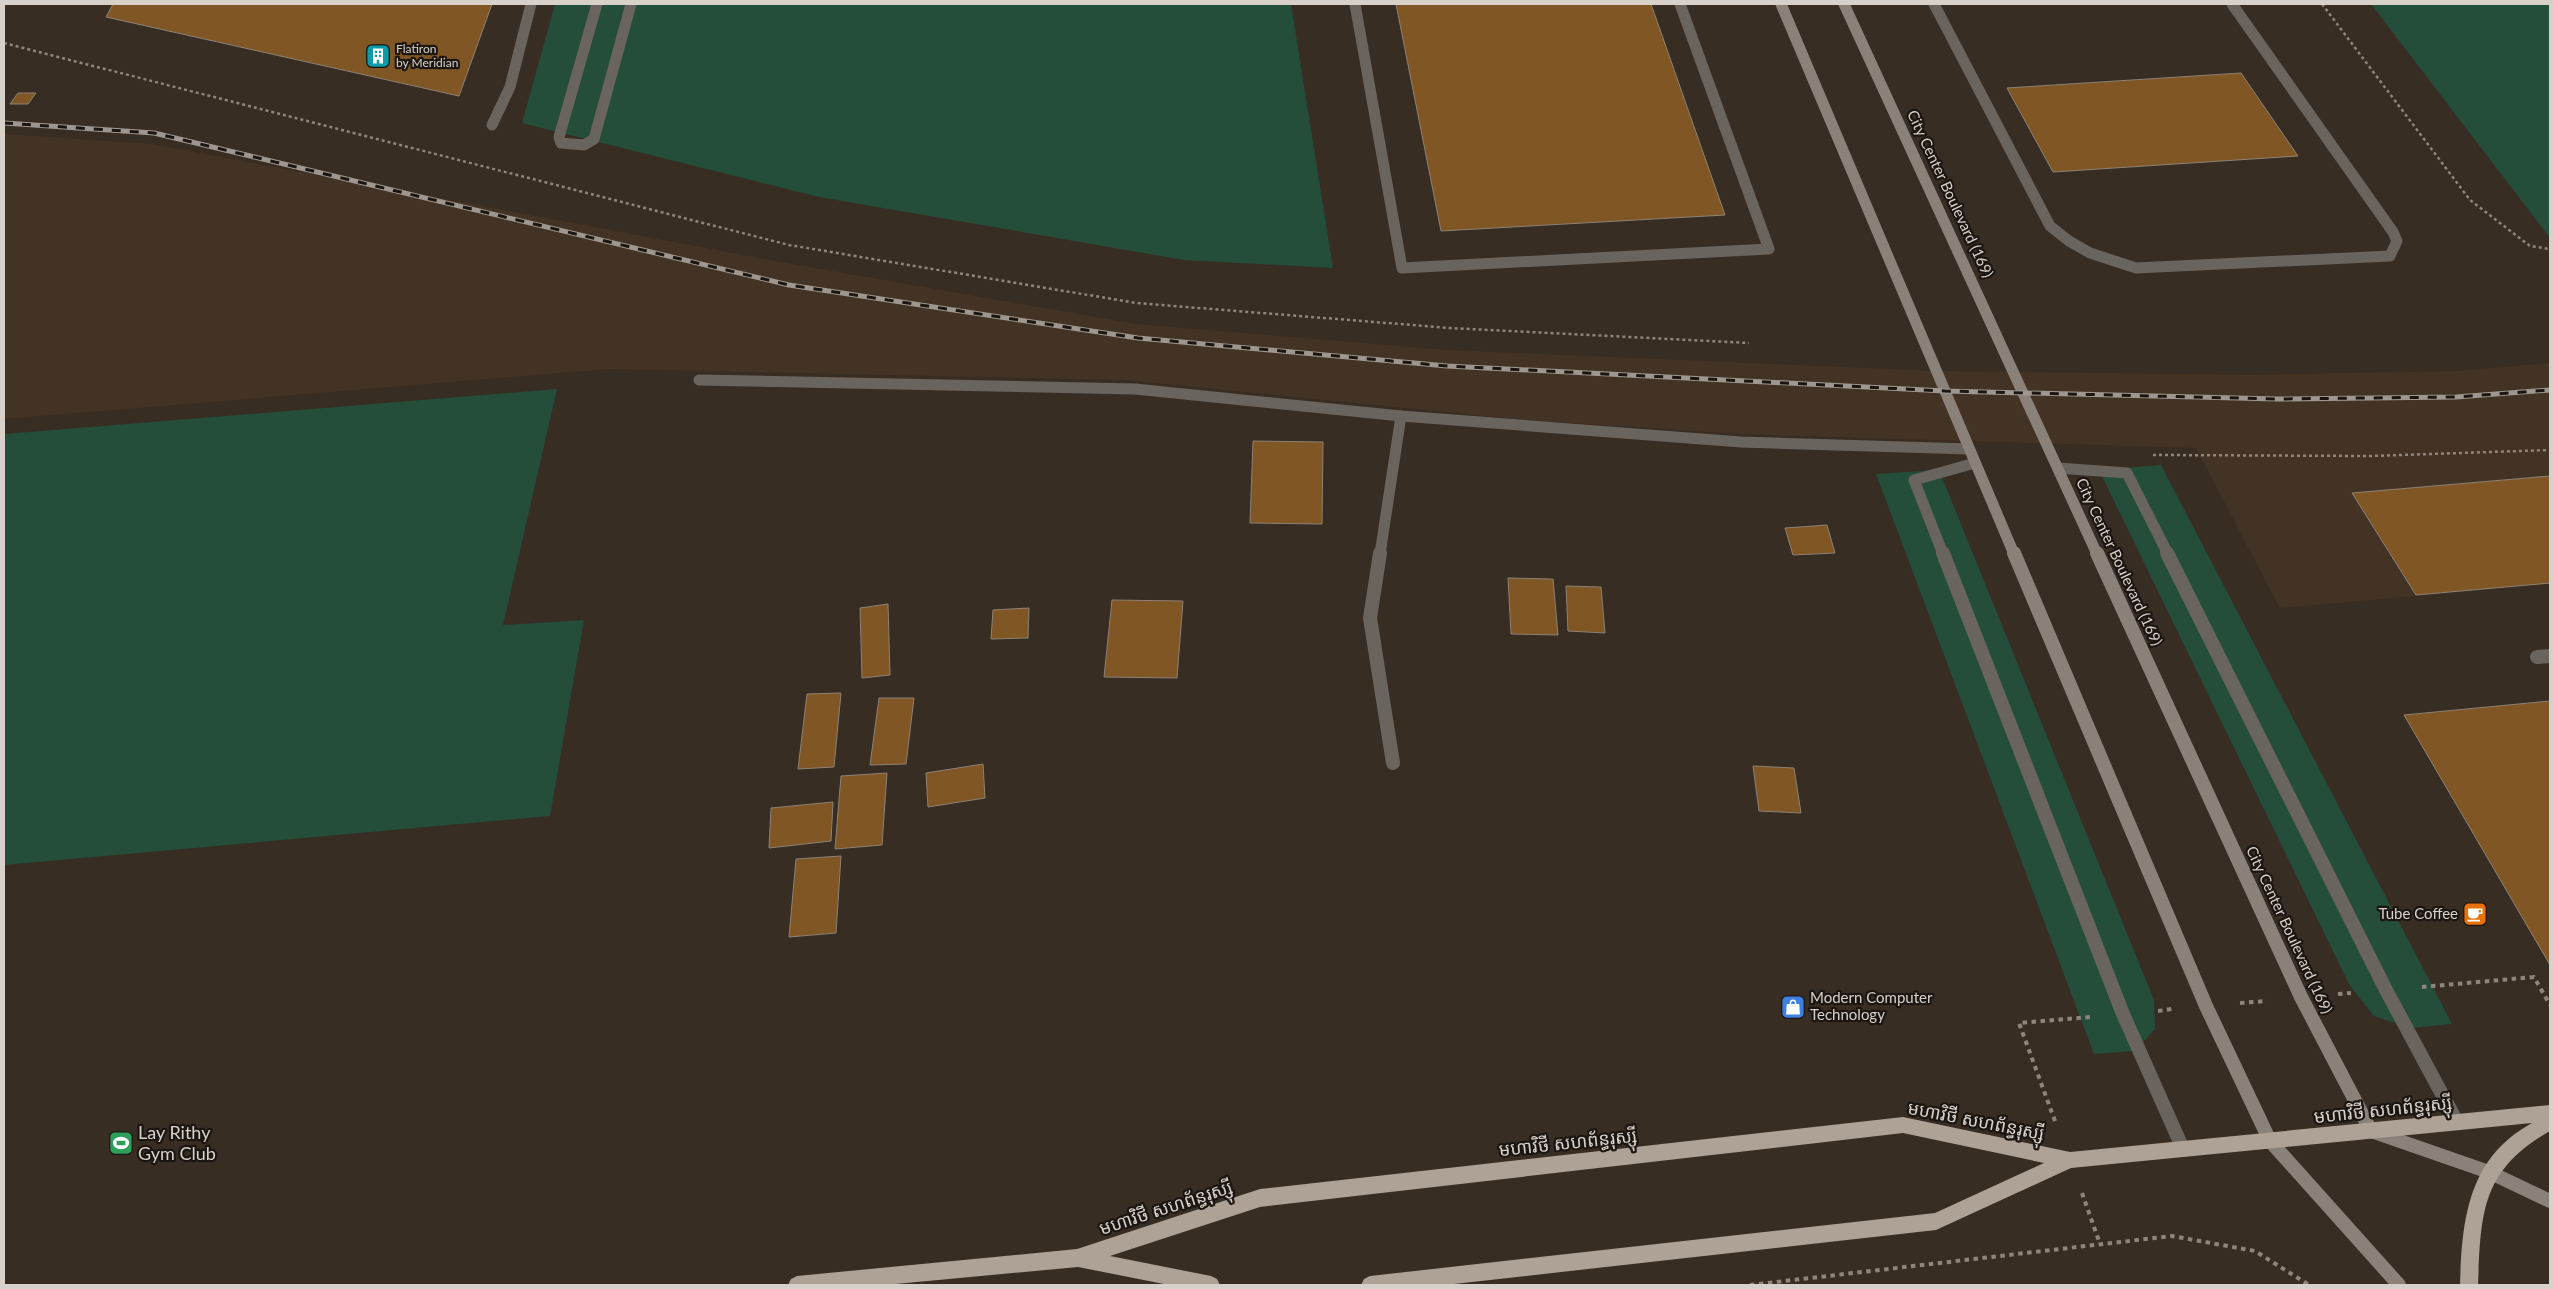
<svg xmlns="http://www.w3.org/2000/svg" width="2554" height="1289" viewBox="0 0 2554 1289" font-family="Lato,'Noto Sans Khmer',sans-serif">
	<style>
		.built { fill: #433324 }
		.green { fill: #244d3a }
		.building { fill: #7f5624; stroke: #8e8276 }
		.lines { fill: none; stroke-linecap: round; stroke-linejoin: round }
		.path-far1 { stroke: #8e857d; stroke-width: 2.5; stroke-dasharray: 3 3; stroke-linecap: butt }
		.path { stroke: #8e857d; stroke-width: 4; stroke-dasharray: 4.5 4.5; stroke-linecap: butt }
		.service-far1 { stroke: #6a645f; stroke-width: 11 }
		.service { stroke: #6a645f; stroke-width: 14 }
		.pedestrian-far1 { stroke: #6a645f; stroke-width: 11 }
		.pedestrian { stroke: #6a645f; stroke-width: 14 }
		.secondary-far1 { stroke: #8a8279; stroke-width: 11 }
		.secondary { stroke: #8a8279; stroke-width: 14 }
		.trunk { fill: #aea296; fill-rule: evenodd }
		.rail-casing { stroke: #9f978f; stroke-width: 5 }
		.rail { stroke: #1c1612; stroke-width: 3; stroke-dasharray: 9; stroke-linecap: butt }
		.labels { text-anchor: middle; stroke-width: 4.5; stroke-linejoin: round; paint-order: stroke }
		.far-poi-label { font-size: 12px; fill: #d8d1ca; stroke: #1c1612; text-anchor: start }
		.street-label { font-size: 15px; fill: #d8d1ca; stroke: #1c1612 }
		.poi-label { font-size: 15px; fill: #d8d1ca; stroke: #1c1612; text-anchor: end }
		.near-street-label { font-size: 18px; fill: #d8d1ca; stroke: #1c1612 }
		.near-poi-label { font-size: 18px; fill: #d8d1ca; stroke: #1c1612; text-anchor: start }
	</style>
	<rect width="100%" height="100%" fill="#382d23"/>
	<polygon class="built" points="4,134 152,144 775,261 1136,324 1446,350 1935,371 2254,375 2458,371 2550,363 2550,584 2280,608 2196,448 1741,434 1525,420 1126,380 608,369 4,419"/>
	<g class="green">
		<polygon points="555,4 1291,4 1333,268 1184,260 819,197 522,123"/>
		<polygon points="2371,4 2550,4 2550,238"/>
		<polygon points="557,389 503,625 584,620 550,816 4,865 4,434"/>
		<polygon points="2161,465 2452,1024 2411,1028 2374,1016 2350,986 2099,470"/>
		<polygon points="1939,470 2154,1000 2155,1029 2135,1051 2094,1054 1876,474"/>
	</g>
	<g class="building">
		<polygon points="113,4 492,4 459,96 106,17"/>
		<polygon points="1396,4 1651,4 1725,215 1441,231"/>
		<polygon points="2241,73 2298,156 2053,172 2007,88"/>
		<polygon points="18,93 36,93 28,104 10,104"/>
		<polygon points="1253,441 1323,442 1322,524 1250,523"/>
		<polygon points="2550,476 2550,583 2416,595 2352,493"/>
		<polygon points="1827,525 1835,553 1793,555 1785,528"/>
		<polygon points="1508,578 1553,579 1558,635 1511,634"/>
		<polygon points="1566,586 1601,587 1605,633 1568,631"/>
		<polygon points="1112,600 1183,601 1177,678 1104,677"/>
		<polygon points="888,604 890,675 862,678 860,608"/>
		<polygon points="1029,608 1028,638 991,639 993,610"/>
		<polygon points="841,693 834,767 798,769 807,694"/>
		<polygon points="879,698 914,698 906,764 870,765"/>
		<polygon points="2550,701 2550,965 2404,715"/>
		<polygon points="983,764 985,798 928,807 926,773"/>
		<polygon points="1753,766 1794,768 1801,813 1759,811"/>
		<polygon points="887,773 882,845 835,849 841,776"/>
		<polygon points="833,802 831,841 769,848 771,808"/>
		<polygon points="841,856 836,933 789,937 796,859"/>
	</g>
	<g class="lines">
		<g class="path-far1">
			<polyline points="2322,4 2470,200 2530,246 2550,249"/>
			<polyline points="4,43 789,245 1136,303 1450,328 1749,343"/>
			<polyline points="2153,455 2370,456 2550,450"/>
		</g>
		<g class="path">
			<polyline points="2422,987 2534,977 2550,1005"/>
			<polyline points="2338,994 2351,993"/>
			<polyline points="2240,1003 2267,1001"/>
			<polyline points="2158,1011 2172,1009"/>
			<polyline points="2055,1121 2019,1023 2090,1017"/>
			<polyline points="2082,1193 2100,1244"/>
			<polyline points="1750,1285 2172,1236 2255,1251 2309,1285"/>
		</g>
		<g class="service-far1">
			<polyline points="597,4 559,137 561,143 584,145 594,139 631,4"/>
			<polyline points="1355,4 1402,268 1769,249 1680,4"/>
			<polyline points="1934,4 2050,226 2069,241 2090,253 2136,268 2390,256 2397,241 2393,232 2232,4"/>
			<polyline points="492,125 510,87 531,4"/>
			<polyline points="699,380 1135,389 1401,416 1741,442 1969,449"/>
			<polyline points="1380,554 1401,416"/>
		</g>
		<g class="service">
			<polyline points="1380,553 1370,618 1393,763"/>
			<polyline points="2537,657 2550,656"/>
		</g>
		<g class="pedestrian-far1">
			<polyline points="2058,468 2127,473 2168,554"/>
			<polyline points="1943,554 1914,480 1975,463"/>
		</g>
		<g class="pedestrian">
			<polyline points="1943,553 2123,1014 2183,1149"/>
			<polyline points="2167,553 2386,990 2457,1122"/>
		</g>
		<g class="secondary-far1">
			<polyline points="1781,4 2014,554"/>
			<polyline points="1844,4 2097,554"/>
		</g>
		<g class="secondary">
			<polyline points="2014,553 2206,1006 2270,1141 2399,1285"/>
			<polyline points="2097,553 2301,997 2371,1131 2489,1172 2550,1201"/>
		</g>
		<path class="trunk" d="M2550 1105V1131C2481 1170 2481 1213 2478 1285H2460C2462 1219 2468 1158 2532 1123L2071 1168 1936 1230 1445 1285H1361L1364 1279 1370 1276 1935 1213 2044 1163 1903 1133 1260 1207 1110 1256 1211 1276 1217 1279 1220 1285H1169L1078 1267 885 1285H788L791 1279 797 1276 1077 1249 1260 1189 1903 1117 2070 1152Z"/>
		<g class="rail-casing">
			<polyline id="rail" points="4,123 154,133 789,285 1138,338 1447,366 1945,391 2277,399 2456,397 2550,390"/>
		</g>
		<use href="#rail" class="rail"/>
	</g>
	<defs>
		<g id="building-square" transform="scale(1.25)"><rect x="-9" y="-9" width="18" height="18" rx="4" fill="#0f9aa8" stroke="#1c1612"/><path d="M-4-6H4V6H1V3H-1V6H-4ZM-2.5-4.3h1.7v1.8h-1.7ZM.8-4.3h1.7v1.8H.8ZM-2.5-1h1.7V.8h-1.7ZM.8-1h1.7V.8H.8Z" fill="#fff"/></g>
		<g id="cafe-square" transform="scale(1.25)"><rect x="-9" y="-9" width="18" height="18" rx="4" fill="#e8710a" stroke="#1c1612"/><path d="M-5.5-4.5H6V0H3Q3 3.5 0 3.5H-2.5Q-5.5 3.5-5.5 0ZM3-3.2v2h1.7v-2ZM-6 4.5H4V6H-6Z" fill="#fff"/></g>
		<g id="shop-square" transform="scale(1.25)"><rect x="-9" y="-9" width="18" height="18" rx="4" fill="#3f7fe0" stroke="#1c1612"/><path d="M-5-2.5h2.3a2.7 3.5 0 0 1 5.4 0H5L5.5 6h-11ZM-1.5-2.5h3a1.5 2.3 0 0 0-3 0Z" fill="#fff"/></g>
		<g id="stadium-square" transform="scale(1.25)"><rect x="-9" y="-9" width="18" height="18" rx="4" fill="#2e9e5b" stroke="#1c1612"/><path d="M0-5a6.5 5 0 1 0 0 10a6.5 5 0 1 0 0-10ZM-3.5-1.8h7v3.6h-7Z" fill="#fff"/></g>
	</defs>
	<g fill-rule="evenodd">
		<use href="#building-square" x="378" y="56"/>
		<use href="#cafe-square" x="2475" y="914"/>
		<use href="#shop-square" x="1793" y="1007"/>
		<use href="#stadium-square" x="121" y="1143"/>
	</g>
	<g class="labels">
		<g class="far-poi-label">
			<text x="396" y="53">Flatiron<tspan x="396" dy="14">by Meridian</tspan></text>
		</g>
		<g class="street-label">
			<text transform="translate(1950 194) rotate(65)" y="5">City Center Boulevard (169)</text>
			<text transform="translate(2119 562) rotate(65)" y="5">City Center Boulevard (169)</text>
			<text transform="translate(2289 930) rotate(65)" y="5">City Center Boulevard (169)</text>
		</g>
		<g class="poi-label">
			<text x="2458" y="919">Tube Coffee</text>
			<text x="1810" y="1003" text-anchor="start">Modern Computer<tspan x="1810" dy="17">Technology</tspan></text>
		</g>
		<g class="near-street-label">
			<text transform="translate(2383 1110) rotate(-6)" y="6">មហាវិថី សហព័ន្ធរុស្ស៊ី</text>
			<text transform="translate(1976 1121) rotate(11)" y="6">មហាវិថី សហព័ន្ធរុស្ស៊ី</text>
			<text transform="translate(1568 1143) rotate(-6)" y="6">មហាវិថី សហព័ន្ធរុស្ស៊ី</text>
			<text transform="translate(1166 1208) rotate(-18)" y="6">មហាវិថី សហព័ន្ធរុស្ស៊ី</text>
		</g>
		<g class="near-poi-label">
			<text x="138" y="1139">Lay Rithy<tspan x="138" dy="21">Gym Club</tspan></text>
		</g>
	</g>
	<rect width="2554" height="1289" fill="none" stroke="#d8d1ca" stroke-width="10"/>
</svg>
